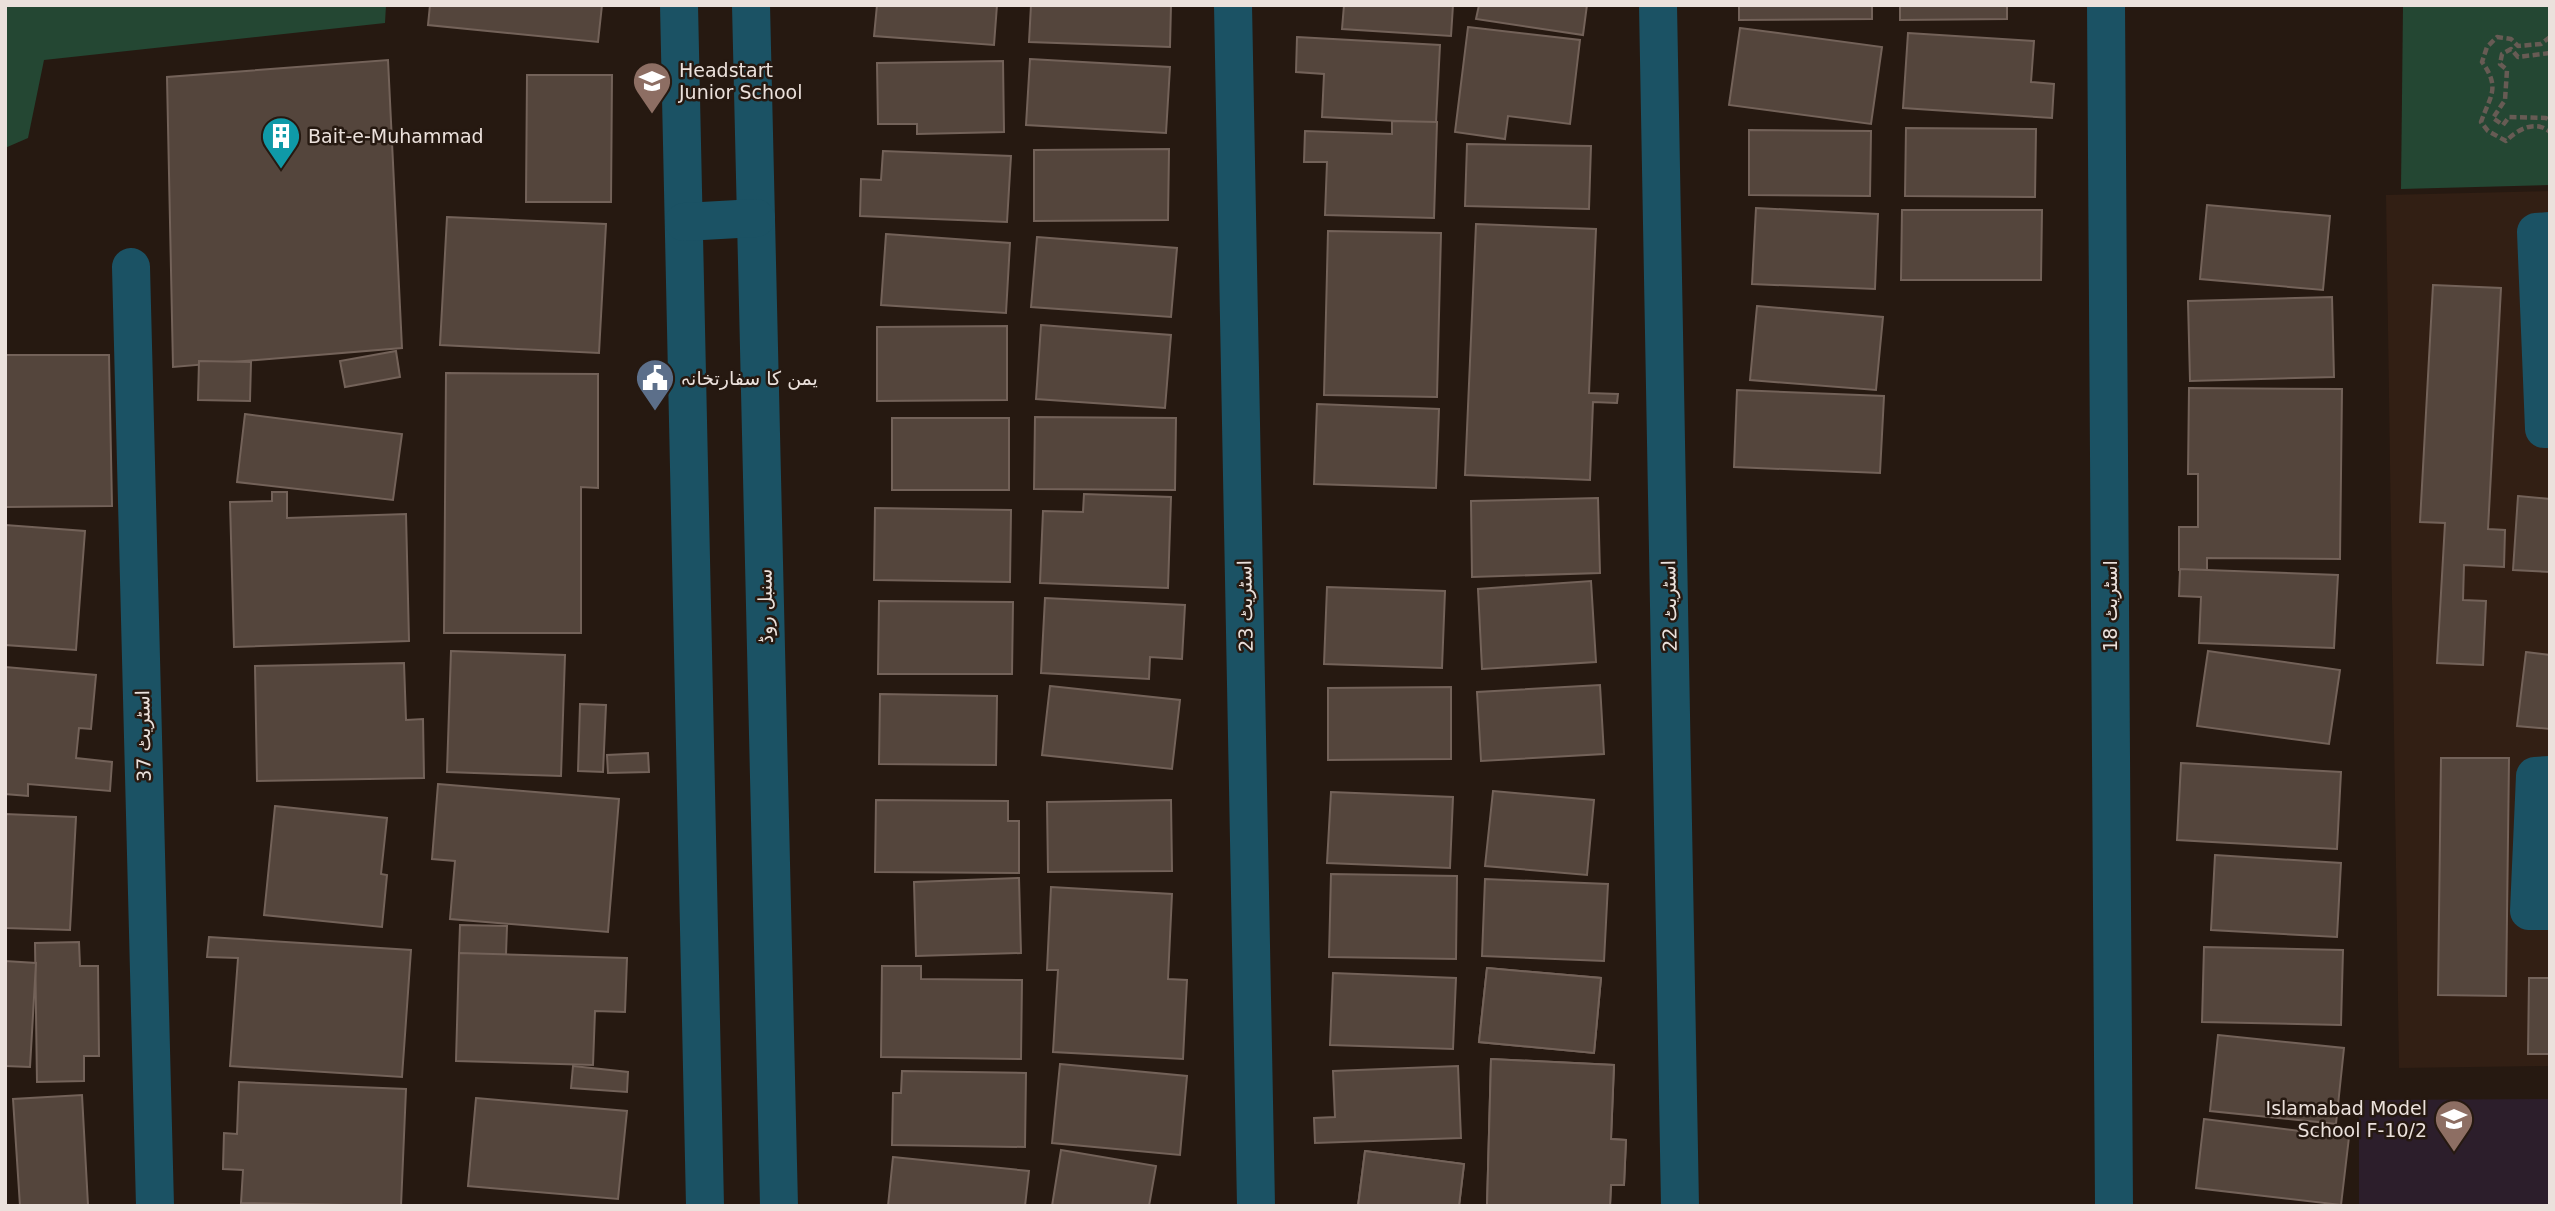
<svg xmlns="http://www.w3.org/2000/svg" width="2555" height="1211" viewBox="0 0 2555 1211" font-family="'DejaVu Sans','Noto Sans Arabic',sans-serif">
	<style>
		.built { fill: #321f14 }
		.education { fill: #2c1e2b }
		.green { fill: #244733 }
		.building { fill: #54453c; stroke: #736259; stroke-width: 2 }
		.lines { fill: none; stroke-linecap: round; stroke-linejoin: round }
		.path { stroke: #675b54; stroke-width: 4.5; stroke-dasharray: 7 3.5; stroke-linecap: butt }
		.minor { stroke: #1b5264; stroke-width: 38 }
		.labels { text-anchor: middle; stroke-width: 5; stroke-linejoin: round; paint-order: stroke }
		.poi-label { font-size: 19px; fill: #ebe1dc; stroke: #261911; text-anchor: start }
		.street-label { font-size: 19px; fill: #ebe1dc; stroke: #261911 }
	</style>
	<rect width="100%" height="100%" fill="#261911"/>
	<polygon class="built" points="2550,191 2550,1066 2399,1068 2386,195"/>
	<polygon class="education" points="2550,1099 2550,1206 2359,1206 2359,1100"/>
	<g class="green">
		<polygon points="5,5 386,5 385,23 44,60 28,138 5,148"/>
		<polygon points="2403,5 2550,5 2550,185 2401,189"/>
	</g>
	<g class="building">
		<polygon points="430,5 602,5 598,42 428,25"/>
		<polygon points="877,5 997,5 994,45 874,36"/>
		<polygon points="1031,5 1171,5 1170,47 1029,42"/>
		<polygon points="1344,5 1453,5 1451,36 1342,29"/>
		<polygon points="1479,5 1587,5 1583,35 1476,19"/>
		<polygon points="1739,5 1872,5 1872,19 1739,20"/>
		<polygon points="1900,5 2007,5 2007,19 1900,20"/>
		<polygon points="1468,27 1580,40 1570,124 1508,116 1505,139 1455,132"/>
		<polygon points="1740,28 1882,47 1871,124 1729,105"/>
		<polygon points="1908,33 2034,41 2031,82 2054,84 2052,118 1903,108"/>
		<polygon points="1297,37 1440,45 1436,123 1322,117 1324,74 1296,72"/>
		<polygon points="1030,59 1170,67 1166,133 1026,125"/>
		<polygon points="388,60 402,348 173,367 167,77"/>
		<polygon points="1003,61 1004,132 917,134 917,124 878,124 877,63"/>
		<polygon points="527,75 612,75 611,202 526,202"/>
		<polygon points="1392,121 1437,122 1434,218 1325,215 1327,162 1304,162 1305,131 1392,134"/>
		<polygon points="1906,128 2036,129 2035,197 1905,196"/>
		<polygon points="1749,130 1871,131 1870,196 1749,195"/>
		<polygon points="1467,144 1591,146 1589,209 1465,206"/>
		<polygon points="1169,149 1168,220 1034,221 1034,150"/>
		<polygon points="883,151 1011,156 1007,222 860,216 861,179 881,180"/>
		<polygon points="2207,205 2330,216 2323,290 2200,279"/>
		<polygon points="1756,208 1878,214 1875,289 1752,284"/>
		<polygon points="1902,210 2042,210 2041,280 1901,280"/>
		<polygon points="447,217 606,224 599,353 440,345"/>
		<polygon points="1476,224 1596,229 1589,393 1618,394 1617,403 1593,402 1590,480 1465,475"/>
		<polygon points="1328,231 1441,233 1437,397 1324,395"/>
		<polygon points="886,234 1010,243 1006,313 881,305"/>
		<polygon points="1037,237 1177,248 1171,317 1031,307"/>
		<polygon points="2433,285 2501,288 2488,529 2505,530 2504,567 2464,565 2463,600 2486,601 2483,665 2437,663 2445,523 2420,522"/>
		<polygon points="2332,297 2334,377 2190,381 2188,301"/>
		<polygon points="1757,306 1883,317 1876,390 1750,380"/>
		<polygon points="1041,325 1171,335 1165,408 1036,399"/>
		<polygon points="1007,326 1007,400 877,401 877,327"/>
		<polygon points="396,351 400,377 345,387 340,361"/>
		<polygon points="5,355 109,355 112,506 5,507"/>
		<polygon points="199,361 251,362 250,401 198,400"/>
		<polygon points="446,373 598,374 598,488 581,487 581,633 444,633"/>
		<polygon points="2189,388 2342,389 2340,559 2207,558 2207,570 2179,570 2179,527 2198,527 2198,474 2188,474"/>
		<polygon points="1737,390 1884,396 1880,473 1734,467"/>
		<polygon points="1317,404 1439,409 1436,488 1314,484"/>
		<polygon points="245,414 402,434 393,500 237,482"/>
		<polygon points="1035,417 1176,418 1175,490 1034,489"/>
		<rect x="892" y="418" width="117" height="72"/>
		<polygon points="272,492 287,492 287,518 406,514 409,641 234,647 230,502 272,501"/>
		<polygon points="1084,494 1171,497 1168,588 1040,583 1043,511 1083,512"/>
		<polygon points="2518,496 2550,499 2550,572 2513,570"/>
		<polygon points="1598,498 1600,573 1472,577 1471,501"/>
		<polygon points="875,508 1011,510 1010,582 874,580"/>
		<polygon points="5,525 85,531 76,650 5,645"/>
		<polygon points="2180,569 2338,575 2334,648 2199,643 2201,597 2179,596"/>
		<polygon points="1591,581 1596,662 1482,669 1478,589"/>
		<polygon points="1327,587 1445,591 1442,668 1324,664"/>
		<polygon points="1045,598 1185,605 1182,659 1150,657 1149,679 1041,673"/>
		<polygon points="879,601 1013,602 1012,674 878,674"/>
		<polygon points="451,651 565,655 561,776 447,772"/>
		<polygon points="2208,651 2340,670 2329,744 2197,726"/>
		<polygon points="2526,652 2550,655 2550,729 2517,726"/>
		<polygon points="404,663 406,720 423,719 424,778 257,781 255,666"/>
		<polygon points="5,667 96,675 91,729 79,728 76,758 112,762 110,791 28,784 28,796 5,794"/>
		<polygon points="1600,685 1604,754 1481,761 1477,692"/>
		<polygon points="1050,686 1180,700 1172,769 1042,755"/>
		<polygon points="1451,687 1451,759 1328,760 1328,688"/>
		<polygon points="880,694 997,696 996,765 879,764"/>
		<polygon points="580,704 606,705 603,772 578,771"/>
		<polygon points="648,753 649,772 608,773 607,755"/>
		<polygon points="2441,758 2509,758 2506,996 2438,995"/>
		<polygon points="2181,763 2341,772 2337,849 2177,840"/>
		<polygon points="438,784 619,799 608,932 450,919 455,861 432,859"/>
		<polygon points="1493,791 1594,800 1587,875 1485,866"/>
		<polygon points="1331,792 1453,797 1450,868 1327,863"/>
		<polygon points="876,800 1008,801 1008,821 1019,821 1019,873 875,872"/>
		<polygon points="1171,800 1172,871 1048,872 1047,802"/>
		<polygon points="275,806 387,818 381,874 387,875 382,927 264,915"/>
		<polygon points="5,814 76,817 70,930 5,928"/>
		<polygon points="2215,855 2341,863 2337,937 2211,930"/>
		<polygon points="1331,874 1457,876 1456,959 1329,957"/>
		<polygon points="1019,878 1021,953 916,956 914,882"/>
		<polygon points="1485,879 1608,884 1604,961 1482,956"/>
		<polygon points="1051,887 1172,894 1168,979 1187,980 1183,1059 1053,1052 1058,970 1047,970"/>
		<polygon points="460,925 507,926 506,955 459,955"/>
		<polygon points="209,937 411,950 402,1077 230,1066 238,958 207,957"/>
		<polygon points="79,942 80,966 98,966 99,1056 84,1056 84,1081 37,1082 35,943"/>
		<polygon points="2204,947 2343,950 2341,1025 2202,1022"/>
		<polygon points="459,953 627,958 625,1012 595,1011 593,1065 456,1061"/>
		<polygon points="5,961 36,963 30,1067 5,1066"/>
		<polygon points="882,966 921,966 921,979 1022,980 1021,1059 881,1057"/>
		<polygon points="1487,968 1601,978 1594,1053 1479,1042"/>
		<polygon points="1487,968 1601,978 1594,1053 1479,1042"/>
		<polygon points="1333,973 1456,978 1453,1049 1330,1045"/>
		<polygon points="2529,978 2550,978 2550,1054 2528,1054"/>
		<polygon points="2218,1035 2344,1048 2336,1124 2210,1111"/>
		<polygon points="1491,1059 1614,1065 1611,1139 1626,1140 1624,1185 1611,1185 1610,1206 1487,1206"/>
		<polygon points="1491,1059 1614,1065 1611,1139 1626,1140 1624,1185 1611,1185 1610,1206 1487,1206"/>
		<polygon points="1060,1064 1187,1076 1180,1155 1052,1143"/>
		<polygon points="573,1066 628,1072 627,1092 571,1088"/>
		<polygon points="1458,1066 1461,1138 1315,1143 1314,1118 1335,1117 1333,1071"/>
		<polygon points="902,1071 1026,1073 1025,1147 892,1145 893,1093 901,1093"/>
		<polygon points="239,1082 406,1089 401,1206 241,1203 243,1170 223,1169 224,1133 237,1134"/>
		<polygon points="82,1095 88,1205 20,1206 13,1099"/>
		<polygon points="476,1098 627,1111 618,1199 468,1186"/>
		<polygon points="2204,1119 2349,1137 2341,1205 2196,1188"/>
		<polygon points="1061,1150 1156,1166 1149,1206 1052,1206"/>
		<polygon points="1365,1151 1464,1164 1459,1206 1358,1206"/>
		<polygon points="1365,1151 1464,1164 1459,1206 1358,1206"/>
		<polygon points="893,1157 1029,1171 1025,1206 888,1206"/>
	</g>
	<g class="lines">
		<g class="path">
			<path d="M2550 37 2541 44 2518 46 2511 39 2497 37 2487 47 2482 62C2501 88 2490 96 2481 122L2488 131 2506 141C2517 130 2535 119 2550 132"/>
			<polyline points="2550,53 2518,57 2511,49 2502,54 2500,64 2507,70 2505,100 2493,118 2503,125 2509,117 2546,118 2550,121"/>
		</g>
		<g class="minor">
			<polyline points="679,5 705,1206"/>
			<polyline points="751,5 779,1206"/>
			<polyline points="1233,5 1256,1206"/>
			<polyline points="1658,5 1680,1206"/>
			<polyline points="2106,5 2114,1206"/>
			<polyline points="684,222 756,218"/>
			<polyline points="2550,231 2536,232 2544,429 2550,429"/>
			<polyline points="131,267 155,1206"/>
			<polyline points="2550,775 2535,776 2529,911 2550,911"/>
		</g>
	</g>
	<defs>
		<g id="school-pin" transform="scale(2.0125)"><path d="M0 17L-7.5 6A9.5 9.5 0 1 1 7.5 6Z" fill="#8d6e63" stroke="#261911"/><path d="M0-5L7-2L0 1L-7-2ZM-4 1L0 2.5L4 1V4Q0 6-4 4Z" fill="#fff"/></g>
		<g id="building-pin" transform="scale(2.0125)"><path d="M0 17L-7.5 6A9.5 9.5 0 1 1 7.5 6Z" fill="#0f9aa8" stroke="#261911"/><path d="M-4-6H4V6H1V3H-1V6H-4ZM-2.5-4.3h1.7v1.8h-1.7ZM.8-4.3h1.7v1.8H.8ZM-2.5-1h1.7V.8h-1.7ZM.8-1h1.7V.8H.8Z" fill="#fff"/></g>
		<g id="civic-pin" transform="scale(2.0125)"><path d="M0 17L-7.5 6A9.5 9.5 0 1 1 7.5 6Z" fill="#5c6f8a" stroke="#261911"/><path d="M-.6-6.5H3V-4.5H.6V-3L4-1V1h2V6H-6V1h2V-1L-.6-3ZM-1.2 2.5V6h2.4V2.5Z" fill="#fff"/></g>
	</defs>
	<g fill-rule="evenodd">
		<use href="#school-pin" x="652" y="81"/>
		<use href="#building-pin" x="281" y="136"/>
		<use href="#civic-pin" x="655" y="378"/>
		<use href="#school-pin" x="2454" y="1119"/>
	</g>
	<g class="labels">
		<g class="poi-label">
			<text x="679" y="77">Headstart<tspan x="679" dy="22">Junior School</tspan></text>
			<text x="308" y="143">Bait-e-Muhammad</text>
			<text x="682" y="385">یمن کا سفارتخانہ</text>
			<text x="2427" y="1115" text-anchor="end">Islamabad Model<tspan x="2427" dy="22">School F-10/2</tspan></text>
		</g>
		<g class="street-label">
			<text transform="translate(765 606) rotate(-91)" y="7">سنبل روڈ</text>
			<text transform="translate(1245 606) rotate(-91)" y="7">اسٹریٹ 23</text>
			<text transform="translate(1669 606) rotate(-91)" y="7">اسٹریٹ 22</text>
			<text transform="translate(2110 606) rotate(-90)" y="7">اسٹریٹ 18</text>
			<text transform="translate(143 736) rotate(-91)" y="7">اسٹریٹ 37</text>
		</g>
	</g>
	<rect width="2555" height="1211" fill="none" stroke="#ebe1dc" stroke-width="14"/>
</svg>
